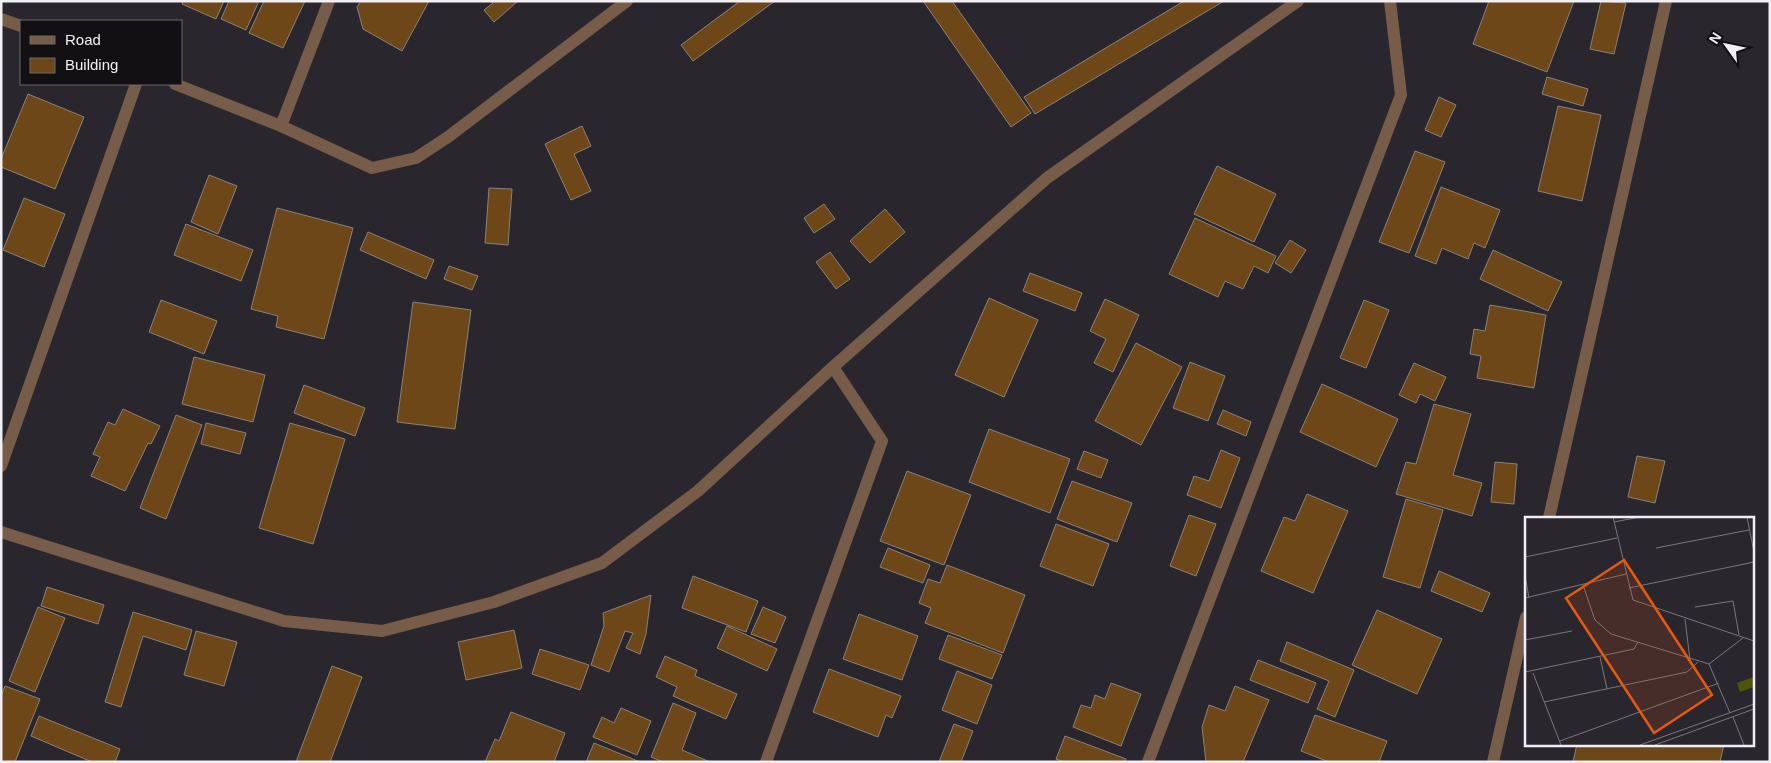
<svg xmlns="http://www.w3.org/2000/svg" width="1771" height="763" viewBox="0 0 1771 763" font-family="Arial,sans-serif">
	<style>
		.building { fill: #6d4717; stroke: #8a8279 }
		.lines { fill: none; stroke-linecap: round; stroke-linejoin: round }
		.minor { stroke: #775c49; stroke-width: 12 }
		.inset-road { fill: none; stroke: #7a767d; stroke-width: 1 }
		.view { fill: #e8590c; fill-opacity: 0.15; stroke: #e8590c; stroke-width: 2.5 }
		.inset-edge { fill: none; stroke: #f2eff4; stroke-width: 2.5 }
	</style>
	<rect width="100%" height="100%" fill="#2a262e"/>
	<g class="building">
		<polygon points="183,1 224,1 216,19 182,4"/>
		<polygon points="229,1 259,1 246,30 221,19"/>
		<polygon points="264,1 305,1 283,48 249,33"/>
		<polygon points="361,1 429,1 402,51 363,29 357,7"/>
		<polygon points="491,1 518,1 494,22 484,10 493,3"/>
		<polygon points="740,1 775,1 693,61 681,45"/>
		<polygon points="923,1 952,1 1031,113 1011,127"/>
		<polygon points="1184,1 1224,1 1035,114 1024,97"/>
		<polygon points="1489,1 1574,1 1547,72 1473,44"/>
		<polygon points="1601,1 1626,3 1614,54 1590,49"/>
		<polygon points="1547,77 1588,89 1583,106 1542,94"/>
		<polygon points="28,94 84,117 55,189 1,167 1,159"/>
		<polygon points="1439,97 1456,105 1441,137 1425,130"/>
		<polygon points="1558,106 1601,115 1582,201 1538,191"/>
		<polygon points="582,126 591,146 574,154 591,191 571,200 545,144"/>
		<polygon points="1415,151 1445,162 1409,253 1379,242"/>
		<polygon points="1217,166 1276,194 1254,242 1194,214"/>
		<polygon points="209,175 237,186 218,234 191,222"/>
		<polygon points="1441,187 1500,210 1485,248 1474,243 1468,259 1442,248 1436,264 1415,256"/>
		<polygon points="489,188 512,189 508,245 485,243"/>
		<polygon points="24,198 65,214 44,267 3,250"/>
		<polygon points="824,204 835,219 814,233 804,218"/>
		<polygon points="277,208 353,228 324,339 276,327 278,316 251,309"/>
		<polygon points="885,209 905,232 870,263 850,241"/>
		<polygon points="1195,218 1276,256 1268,273 1254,266 1243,289 1225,281 1218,297 1169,274"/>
		<polygon points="186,224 253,250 241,281 174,255"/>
		<polygon points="368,232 434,260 426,279 360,250"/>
		<polygon points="1290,240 1306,250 1291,273 1275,263"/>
		<polygon points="1493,250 1562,282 1548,311 1480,279"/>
		<polygon points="830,252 850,279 836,289 816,262"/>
		<polygon points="449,266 478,276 472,290 444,279"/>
		<polygon points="1030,273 1082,293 1075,311 1023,291"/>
		<polygon points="989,298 1038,320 1004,397 955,375"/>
		<polygon points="1105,299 1139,315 1113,372 1094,363 1106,339 1090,331"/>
		<polygon points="161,300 217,321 204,354 149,332"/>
		<polygon points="1364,300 1389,310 1366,368 1340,358"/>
		<polygon points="413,302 471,310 455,429 397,422"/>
		<polygon points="1490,305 1546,315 1534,388 1477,378 1481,356 1470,354 1474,329 1485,331"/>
		<polygon points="1136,343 1182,367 1141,445 1095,421"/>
		<polygon points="194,357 265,375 253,422 182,404"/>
		<polygon points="1190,362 1225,376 1208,421 1173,408"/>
		<polygon points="1414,363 1446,377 1435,401 1420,394 1416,403 1399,395"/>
		<polygon points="1322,384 1398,419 1376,467 1300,432"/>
		<polygon points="304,385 365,408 355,436 294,413"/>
		<polygon points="1434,404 1471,414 1453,475 1482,483 1472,516 1396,494 1406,462 1416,464"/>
		<polygon points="123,409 160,426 151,444 148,443 125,491 91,476 100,457 93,454 108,422 115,425"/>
		<polygon points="1223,410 1251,422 1246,436 1217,424"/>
		<polygon points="176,415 202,425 166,519 140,508"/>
		<polygon points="206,423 246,433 240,454 201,444"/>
		<polygon points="290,423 345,439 313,544 259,528"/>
		<polygon points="989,429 1070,459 1050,513 969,482"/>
		<polygon points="1221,450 1240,458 1221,508 1187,495 1194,476 1209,481"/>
		<polygon points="1084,451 1108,460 1101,478 1077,469"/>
		<polygon points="1637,456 1665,461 1655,503 1628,497"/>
		<polygon points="1495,462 1517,464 1514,504 1491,502"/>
		<polygon points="907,471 971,495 944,565 880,541"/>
		<polygon points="1072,481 1132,503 1117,542 1057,519"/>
		<polygon points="1307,494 1348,511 1313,593 1261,571 1284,517 1295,521"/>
		<polygon points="1406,499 1443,510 1420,588 1383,577"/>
		<polygon points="1189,515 1216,524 1196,576 1170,566"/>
		<polygon points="1056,524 1109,544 1093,586 1040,566"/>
		<polygon points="888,548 930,565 923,583 880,567"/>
		<polygon points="947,565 1025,595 1003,653 925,623 931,608 919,603 928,579 940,583"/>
		<polygon points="1439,571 1490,593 1482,612 1431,591"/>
		<polygon points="693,576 758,601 746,632 682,608"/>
		<polygon points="47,587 104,605 98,624 41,606"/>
		<polygon points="651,595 646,634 640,654 626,648 633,633 625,631 609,672 591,665 604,626 603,613"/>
		<polygon points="38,607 65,618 35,692 9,681"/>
		<polygon points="763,607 786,617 775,643 751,634"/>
		<polygon points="1377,610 1442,639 1417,694 1352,665"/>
		<polygon points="133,612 192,630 186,650 143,636 121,707 105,702"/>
		<polygon points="859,614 918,636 902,680 843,659"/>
		<polygon points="727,626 777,649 767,671 717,648"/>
		<polygon points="514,630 522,668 466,680 458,642"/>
		<polygon points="196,631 237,642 224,686 184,675"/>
		<polygon points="948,635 1002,655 992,679 939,659"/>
		<polygon points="1287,642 1354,670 1335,717 1317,709 1329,681 1280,661"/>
		<polygon points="540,649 589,665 580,690 532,674"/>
		<polygon points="665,656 697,670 695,676 737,694 726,719 673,696 677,687 656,677"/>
		<polygon points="1258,660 1316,683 1308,703 1250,680"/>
		<polygon points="332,666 362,677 330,762 296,762"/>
		<polygon points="829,669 901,696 892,718 886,715 878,737 813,712"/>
		<polygon points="957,671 992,685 977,724 942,710"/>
		<polygon points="1111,683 1141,694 1121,746 1073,727 1081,705 1091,708 1095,695 1105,699"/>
		<polygon points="5,686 40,699 15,762 1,762 1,696"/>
		<polygon points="1235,686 1269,700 1243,762 1206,762 1202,727 1209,705 1225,711"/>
		<polygon points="673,703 696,713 682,750 710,762 663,762 651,757"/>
		<polygon points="621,708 651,721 637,755 593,737 602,717 614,723"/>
		<polygon points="511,712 565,733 554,762 485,762 495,739 499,741"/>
		<polygon points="1315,715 1387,741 1379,762 1329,762 1301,751"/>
		<polygon points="39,716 120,749 115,762 92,762 31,736"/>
		<polygon points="954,724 973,731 961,762 939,762"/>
		<polygon points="1065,736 1126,759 1125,762 1064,762 1056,759"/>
		<polygon points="594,743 640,762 586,762"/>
		<polygon points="1577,744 1724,744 1720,762 1573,762"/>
	</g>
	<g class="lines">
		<g class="minor">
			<polyline points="1,19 21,26"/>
			<polyline points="175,84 281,126 372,168 416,158 448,137 627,1"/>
			<polyline points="281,126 329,1"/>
			<polyline points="1,466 136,84"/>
			<polyline points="1549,518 1666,1"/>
			<polyline points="1,532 284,621 382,631 494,602 602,563 698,491 833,367 1047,178 1298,1"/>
			<polyline points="766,762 882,441 833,367"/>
			<polyline points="1148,762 1401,95 1390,1"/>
			<polyline points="1493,762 1526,617"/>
		</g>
	</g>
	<g transform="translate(1525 517)">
		<rect width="229" height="229" fill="#2a262e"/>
		<path d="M229 160V170L215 175 212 166Z" fill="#4f540c"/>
		<path class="inset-road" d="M88 0 108 83 229 124M222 0 229 35M89 5 115 0M131 31 224 13M0 40 92 21M0 59 4 81M58 68 70 103 86 117 184 147 205 196M104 71 229 45M0 81 101 57M170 90 208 84 214 118M160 102 165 143M0 123 47 114M75 140 82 172M184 147 218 121M0 155 109 132 113 125M8 156 36 228M19 185 162 155 173 145M208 200 219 228M35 224 194 166M115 228 229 187M130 228 229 192"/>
		<path class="view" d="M99 43 187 178 129 216 41 81Z"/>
		<rect width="229" height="229" class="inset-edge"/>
	</g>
	<rect width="1771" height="763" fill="none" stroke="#f2eff4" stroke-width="5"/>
	<rect x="20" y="20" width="162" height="65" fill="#121013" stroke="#6c696d"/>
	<rect x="30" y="36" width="25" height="8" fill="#775c49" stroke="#6c696d"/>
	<text x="65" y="45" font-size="15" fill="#f2eff4">Road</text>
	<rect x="30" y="58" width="25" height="15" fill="#6d4717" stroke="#6c696d"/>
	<text x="65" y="70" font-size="15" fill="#f2eff4">Building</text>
	<g transform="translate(1726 45) rotate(303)" stroke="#121013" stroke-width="4" paint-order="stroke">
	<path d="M0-4L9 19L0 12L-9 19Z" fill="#f2eff4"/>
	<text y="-8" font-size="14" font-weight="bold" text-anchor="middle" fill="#f2eff4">N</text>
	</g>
</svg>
